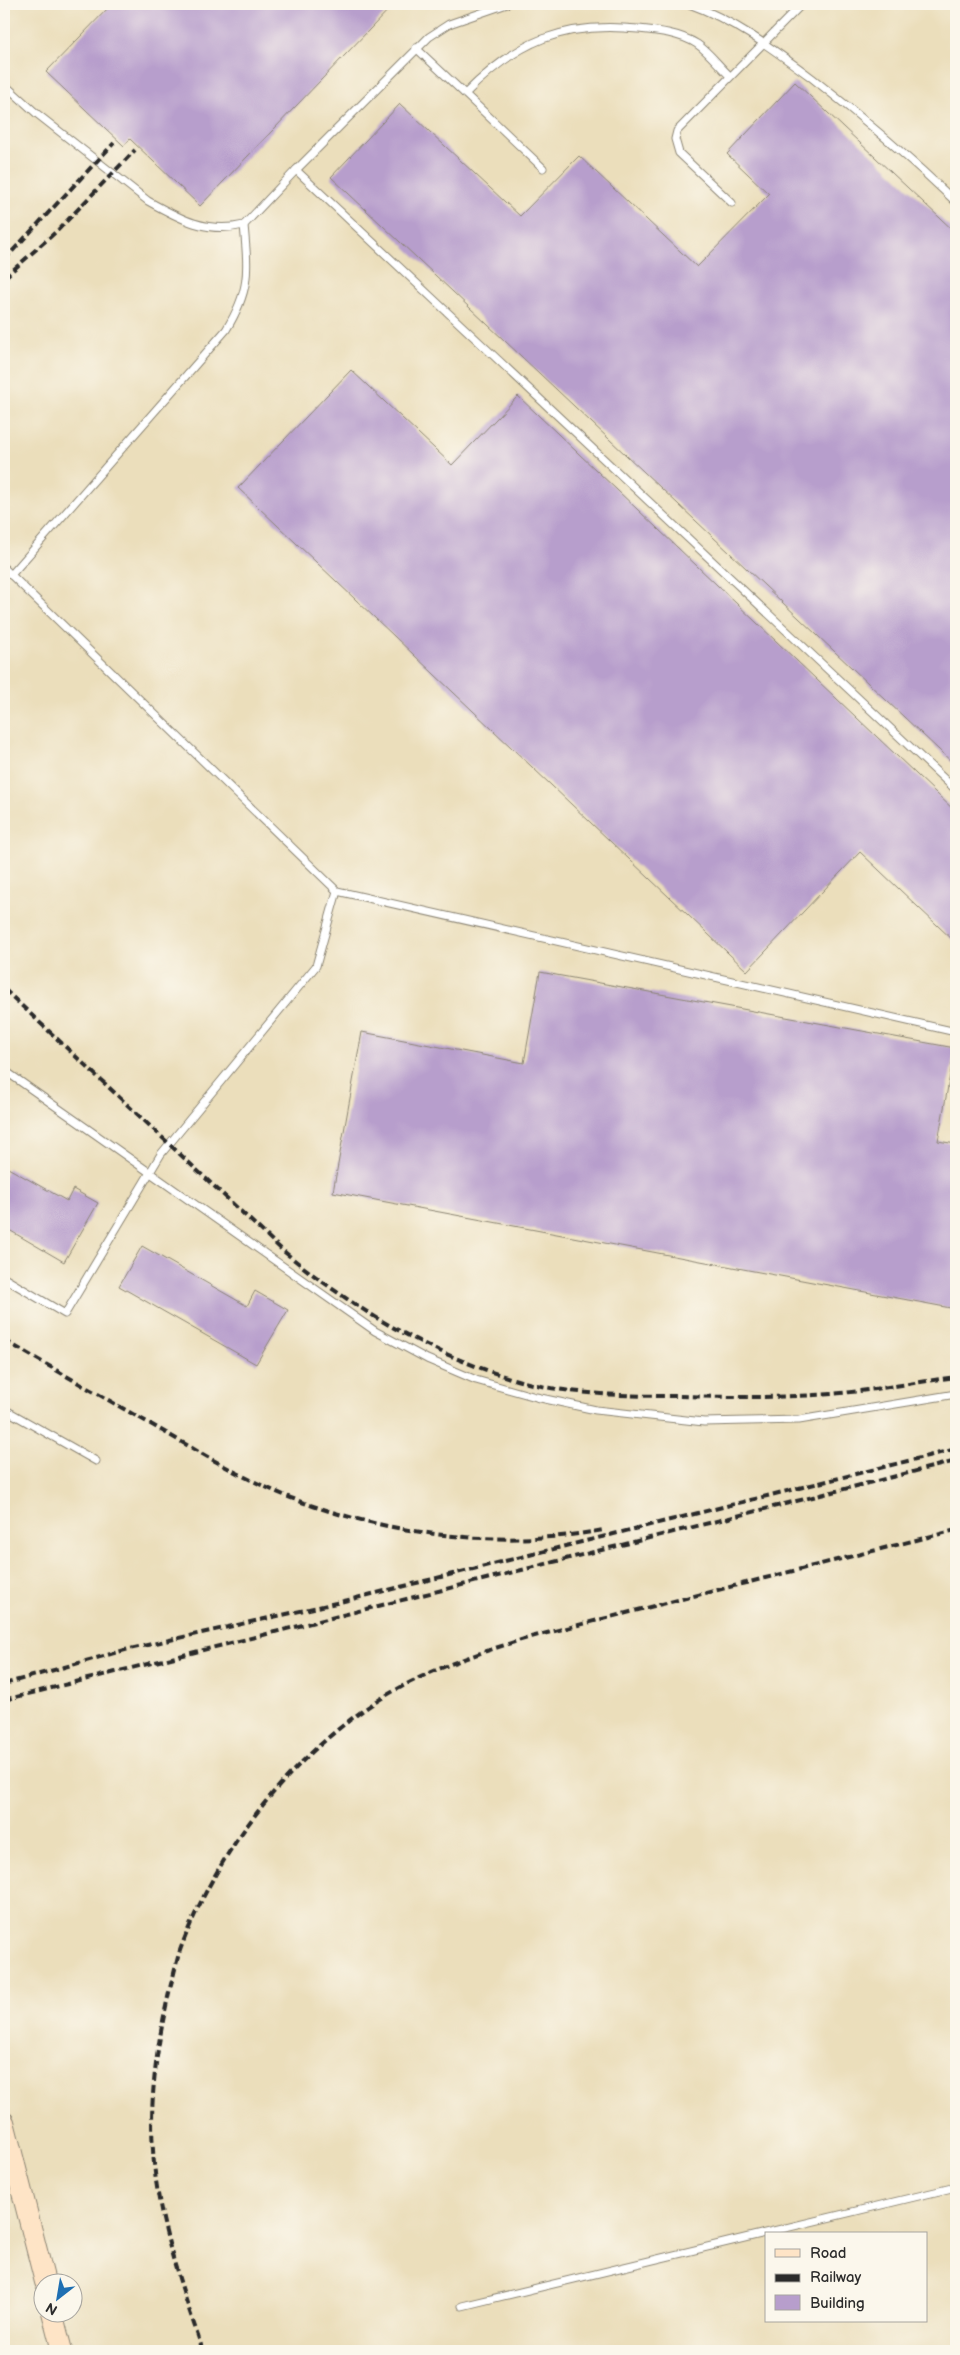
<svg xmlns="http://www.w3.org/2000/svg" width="960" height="2355" viewBox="0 0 960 2355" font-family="'Balsamiq Sans',sans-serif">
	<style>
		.building { fill: #b79ecc }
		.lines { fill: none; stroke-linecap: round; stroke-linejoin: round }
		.lane-casing { stroke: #8b8473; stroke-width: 9 }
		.secondary-casing { stroke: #8b8473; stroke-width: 22 }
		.lane { stroke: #fff; stroke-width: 7 }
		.secondary { stroke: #fee4c6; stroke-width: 20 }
		.rail { stroke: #2b2b2b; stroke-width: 4; stroke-dasharray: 8 4; stroke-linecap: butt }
	</style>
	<rect width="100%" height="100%" fill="#fbf7ec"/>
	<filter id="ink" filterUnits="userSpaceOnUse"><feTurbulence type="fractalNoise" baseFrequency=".02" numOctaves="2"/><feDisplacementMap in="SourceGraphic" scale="10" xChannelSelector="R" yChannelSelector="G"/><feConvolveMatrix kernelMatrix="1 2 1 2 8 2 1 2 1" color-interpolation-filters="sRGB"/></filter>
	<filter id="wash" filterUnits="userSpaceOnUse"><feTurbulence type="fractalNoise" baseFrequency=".0096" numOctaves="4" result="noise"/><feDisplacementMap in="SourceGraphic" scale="20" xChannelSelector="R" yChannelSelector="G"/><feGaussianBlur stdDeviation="1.12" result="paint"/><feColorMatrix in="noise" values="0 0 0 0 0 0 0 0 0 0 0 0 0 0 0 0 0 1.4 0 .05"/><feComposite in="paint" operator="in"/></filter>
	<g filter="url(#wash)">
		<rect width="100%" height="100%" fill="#ebdebb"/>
		<g id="blocks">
			<g class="building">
				<polygon points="112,4 394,4 200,206 130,139 124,146 46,72"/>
				<polygon points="795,82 956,233 956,766 331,177 400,104 520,216 579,156 697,267 769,194 727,154"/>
				<polygon points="351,370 452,465 518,396 956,812 956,943 860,852 747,971 238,488"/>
				<polygon points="540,972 955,1048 938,1141 956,1144 956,1309 333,1192 362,1032 524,1063"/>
				<polygon points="8,1168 67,1201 73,1189 98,1203 64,1262 4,1227 4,1176"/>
				<polygon points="142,1246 247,1306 255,1291 288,1310 256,1364 119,1286"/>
			</g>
		</g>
	</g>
	<g filter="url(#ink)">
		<use href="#blocks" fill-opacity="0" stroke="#8b8473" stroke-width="1"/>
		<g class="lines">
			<g class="lane-casing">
				<g id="lane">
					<path d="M689 4C734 20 773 49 812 78 862 117 910 158 956 202"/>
					<path d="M416 48 465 94C517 41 564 21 638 29 658 31 679 33 697 44 709 52 719 66 730 76"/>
					<path d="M4 84 36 113 148 201C180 219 207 234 244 225"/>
					<polyline points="465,94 543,168"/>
					<polyline points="296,170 956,790"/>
					<polyline points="732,203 679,153 675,139 677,131 802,4"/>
					<polyline points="4,568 337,891 956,1032"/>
					<path d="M11 575 226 330C251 289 248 271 244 225L296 170 429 37 449 24 507 4"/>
					<polyline points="4,1070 375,1331 427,1359 476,1380 536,1397 596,1410 704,1422 799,1420 956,1394"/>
					<polyline points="4,1278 65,1314 161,1154 316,966 337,891"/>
					<polyline points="4,1409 96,1461"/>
					<polyline points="462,2306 956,2187"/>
				</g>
			</g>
			<g class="secondary-casing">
				<g id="secondary">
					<polyline points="4,2122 45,2282"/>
					<polyline points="52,2312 62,2351"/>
				</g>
			</g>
			<use href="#lane" class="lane"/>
			<use href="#secondary" class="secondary"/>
			<g class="rail">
				<polyline points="4,260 114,143"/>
				<polyline points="4,278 58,230 135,150"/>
				<path d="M4 989 281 1249C350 1307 424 1351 510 1378 564 1395 622 1396 678 1396 723 1397 769 1398 814 1395 861 1393 909 1383 956 1377"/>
				<path d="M4 1340C56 1370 108 1400 161 1430 209 1458 259 1488 313 1506 407 1537 506 1548 603 1530"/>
				<polyline points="4,1684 125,1650 336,1603 956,1449"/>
				<polyline points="4,1700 956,1461"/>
				<path d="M203 2351C181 2285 157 2220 153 2150 149 2094 158 2039 171 1984 175 1972 177 1957 182 1945 217 1854 279 1772 358 1714 410 1676 470 1655 531 1637L956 1530"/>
			</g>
		</g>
	</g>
	<rect width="960" height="2355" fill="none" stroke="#fbf7ec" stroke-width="20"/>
	<rect x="765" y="2232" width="162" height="90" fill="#fbf7ec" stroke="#a8a59f"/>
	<rect x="775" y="2249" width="25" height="8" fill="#fee4c6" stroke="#a8a59f"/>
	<text x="810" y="2258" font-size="15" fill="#2b2b2b">Road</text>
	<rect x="775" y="2274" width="25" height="8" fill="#2b2b2b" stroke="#a8a59f"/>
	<text x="810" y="2282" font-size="15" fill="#2b2b2b">Railway</text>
	<rect x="775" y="2295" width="25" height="15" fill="#b79ecc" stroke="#a8a59f"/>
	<text x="810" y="2308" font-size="15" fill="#2b2b2b">Building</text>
	<g transform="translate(58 2298) rotate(211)"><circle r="24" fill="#fbf7ec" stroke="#a8a59f"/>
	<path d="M0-4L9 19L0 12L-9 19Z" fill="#1f6fb2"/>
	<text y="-8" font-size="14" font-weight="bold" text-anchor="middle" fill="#2b2b2b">N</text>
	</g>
</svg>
